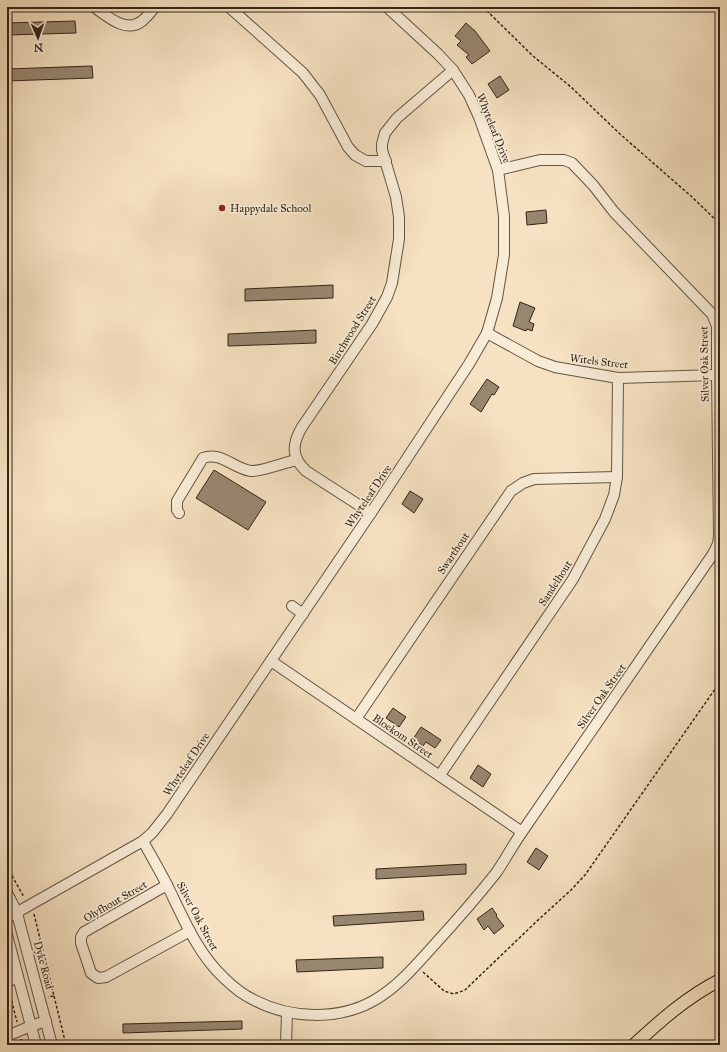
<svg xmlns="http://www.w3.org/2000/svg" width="727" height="1052" viewBox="0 0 727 1052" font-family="'IM FELL Great Primer',serif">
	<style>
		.building { fill: #988770; stroke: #332517 }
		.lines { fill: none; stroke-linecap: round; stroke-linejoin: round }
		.minor-casing { stroke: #645442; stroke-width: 12 }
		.major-casing { stroke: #332517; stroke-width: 14 }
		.path { stroke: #332517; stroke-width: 1.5; stroke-dasharray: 3 2; stroke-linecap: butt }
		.minor { stroke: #f9ecd7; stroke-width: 10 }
		.major { stroke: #f6e2c2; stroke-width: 12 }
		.poi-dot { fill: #8f2418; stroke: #f9ecd7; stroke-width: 1.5 }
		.labels { text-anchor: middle; stroke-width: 3.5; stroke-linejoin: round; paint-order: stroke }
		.street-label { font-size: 11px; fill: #332517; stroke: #f9ecd7 }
		.poi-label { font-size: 11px; fill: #332517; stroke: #f9ecd7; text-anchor: start }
	</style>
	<rect width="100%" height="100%" fill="#f6e2c2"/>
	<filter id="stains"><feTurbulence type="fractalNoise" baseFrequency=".005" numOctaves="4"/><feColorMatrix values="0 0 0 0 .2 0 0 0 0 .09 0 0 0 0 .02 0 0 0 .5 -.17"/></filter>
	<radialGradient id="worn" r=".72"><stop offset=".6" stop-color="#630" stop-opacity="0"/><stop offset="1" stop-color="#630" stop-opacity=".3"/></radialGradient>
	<g class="building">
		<polygon points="75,21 76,33 7,35 7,23"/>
		<polygon points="466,23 475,31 490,51 472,64 466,57 469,55 457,45 461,41 455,36"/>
		<polygon points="92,66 93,78 7,81 7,69"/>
		<polygon points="500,76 509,90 497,98 488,84"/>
		<polygon points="546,210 547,223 527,225 526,212"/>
		<polygon points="333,285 333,298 245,301 245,289"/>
		<polygon points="520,302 535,308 529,322 534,324 532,331 527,329 526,331 513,326"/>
		<polygon points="316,330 316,343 228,346 228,334"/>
		<polygon points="487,379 499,387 494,395 492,394 481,412 470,404"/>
		<polygon points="214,470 266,502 248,530 196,498"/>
		<polygon points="410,491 423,499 414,513 402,504"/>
		<polygon points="393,708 406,717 399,727 386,718"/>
		<polygon points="421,727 441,740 435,748 426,742 423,746 413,739"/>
		<polygon points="478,765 491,774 483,787 470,778"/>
		<polygon points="536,848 548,856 539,870 527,862"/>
		<polygon points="466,864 466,874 376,879 376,869"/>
		<polygon points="492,908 497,915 496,916 504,926 494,934 488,926 484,930 477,919"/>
		<polygon points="423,911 424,920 334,926 333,916"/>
		<polygon points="383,957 383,968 297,972 296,960"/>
		<polygon points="242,1021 242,1029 123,1033 123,1024"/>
	</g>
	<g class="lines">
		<g class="minor-casing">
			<g id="minor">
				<path d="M94 7C107 16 126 34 142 21 147 17 151 12 155 7"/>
				<polyline points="229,7 303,73 320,95 348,147 355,155 366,161 386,161"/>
				<polyline points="487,333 538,361 555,367 572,370 618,378 717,375"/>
				<path d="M179 513 177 510V501L203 458C221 451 234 469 251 471 259 472 286 462 297 460"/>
				<path d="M371 513 306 471C291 457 292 444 302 427L372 324 387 297 392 283 399 239V217L396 197 382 150V144L385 133 397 118 453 70"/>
				<polyline points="292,606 303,614"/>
				<polyline points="271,661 522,832"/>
				<polyline points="356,719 511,491 523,483 534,479 617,477"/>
				<polyline points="440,775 573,579 605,519 614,495 617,477 618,378"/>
				<path d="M143 841C152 858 162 874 170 891 185 922 199 955 224 978 233 987 245 996 256 1001 291 1019 339 1020 373 1001 398 987 416 965 435 944 456 921 477 897 496 873 505 860 513 845 522 832L713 554 718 544 719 536 717 375V326L712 314 614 212 593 185 572 163 564 160H540L498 170"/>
				<polyline points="167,885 84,932 81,937 81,943 91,973 98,978 106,977 190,931"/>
				<polyline points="7,893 17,912 19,921 52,1045"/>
				<polyline points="7,918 143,841 152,833 167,814 371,513 469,364 487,333 497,298 504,255 504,216 498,170 479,117 469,95 453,70 438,54 387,7"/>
				<polyline points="7,935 36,1045"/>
				<polyline points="7,982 18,977"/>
				<polyline points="7,1036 31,1026 46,1021"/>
				<polyline points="286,1045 287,1012"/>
			</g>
		</g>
		<g class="major-casing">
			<path id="major" d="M634 1045C661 1020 687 997 720 980"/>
		</g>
		<g class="path">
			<polyline points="483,7 533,56 571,87 620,134 692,197 720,224"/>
			<polyline points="7,867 24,897"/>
			<polyline points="34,914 54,996 48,997"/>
			<polyline points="423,972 444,991 454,994 465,990 536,922 571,890 585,875 720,682"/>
			<polyline points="9,991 17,1022"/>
			<polyline points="54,996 66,1045"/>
			<polyline points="21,1039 22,1045"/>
		</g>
		<use href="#minor" class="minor"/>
		<use href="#major" class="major"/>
	</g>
	<circle class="poi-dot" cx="222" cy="208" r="4"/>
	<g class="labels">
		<g class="street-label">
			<text transform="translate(494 128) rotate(68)" y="4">Whyteleaf Drive</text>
			<text transform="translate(352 330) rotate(-58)" y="4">Birchwood Street</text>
			<text transform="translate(599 361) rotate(7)" y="4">Witels Street</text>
			<text transform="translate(704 364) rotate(-91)" y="4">Silver Oak Street</text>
			<text transform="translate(368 496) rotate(-56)" y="4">Whyteleaf Drive</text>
			<text transform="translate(453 553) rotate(-56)" y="4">Swarthout</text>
			<text transform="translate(555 583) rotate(-57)" y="4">Sandelhout</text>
			<text transform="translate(601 696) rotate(-55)" y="4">Silver Oak Street</text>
			<text transform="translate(403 736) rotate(34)" y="4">Bloekom Street</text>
			<text transform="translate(186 764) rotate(-56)" y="4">Whyteleaf Drive</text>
			<text transform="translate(115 901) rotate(-30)" y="4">Olyfhout Street</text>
			<text transform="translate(198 916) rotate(62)" y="4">Silver Oak Street</text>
			<text transform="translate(44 965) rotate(75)" y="4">Dyke Road</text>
		</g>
		<g class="poi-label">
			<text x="230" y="212">Happydale School</text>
		</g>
	</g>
	<rect width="727" height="1052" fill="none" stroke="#f6e2c2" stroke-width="24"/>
	<rect x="8" y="8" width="711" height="1036" fill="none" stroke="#332517" stroke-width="2"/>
	<rect x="12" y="12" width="703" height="1028" fill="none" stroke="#332517"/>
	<g transform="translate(38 38) rotate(178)" stroke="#f9ecd7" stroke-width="3" paint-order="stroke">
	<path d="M0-3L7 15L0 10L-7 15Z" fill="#332517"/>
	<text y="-6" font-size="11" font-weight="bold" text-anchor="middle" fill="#332517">N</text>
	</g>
	<rect width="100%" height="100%" filter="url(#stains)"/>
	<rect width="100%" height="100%" fill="url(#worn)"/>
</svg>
